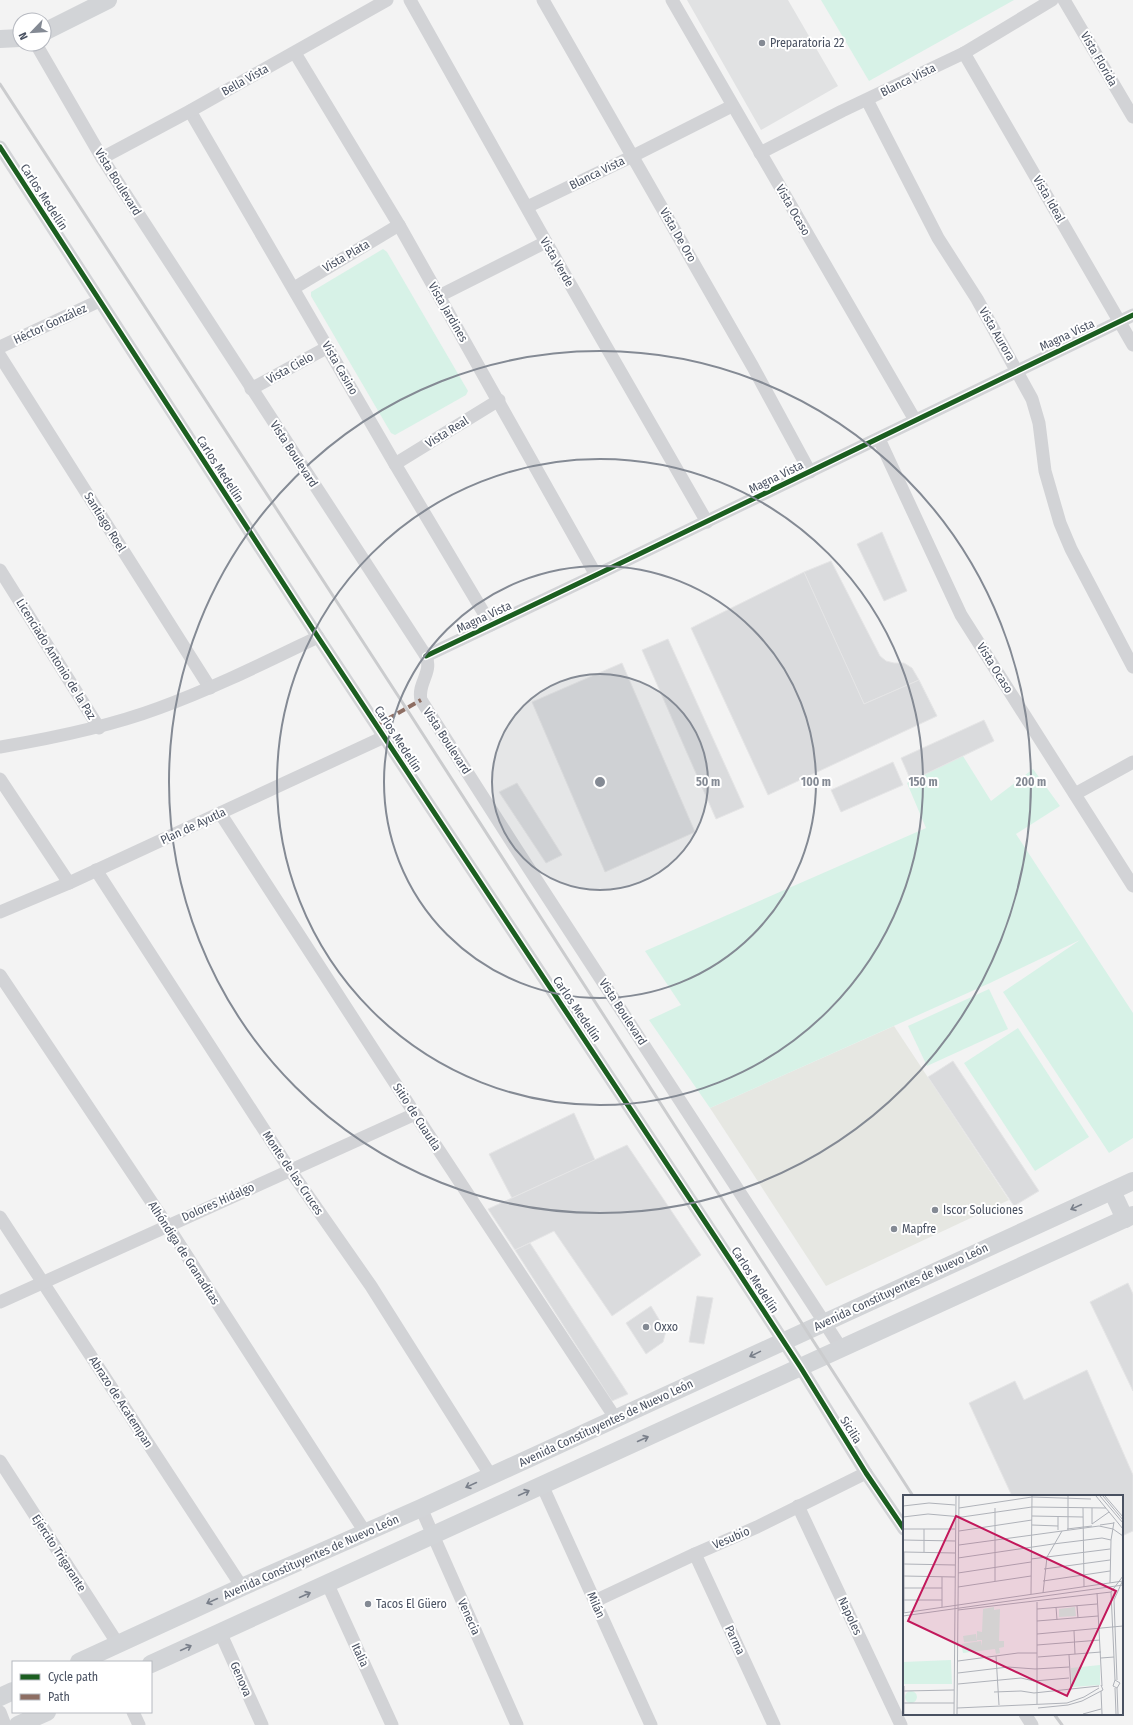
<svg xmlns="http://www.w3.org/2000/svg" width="1133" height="1725" viewBox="0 0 1133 1725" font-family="'Fira Sans Condensed',sans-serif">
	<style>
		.commercial { fill: #e6e7e2 }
		.education { fill: #e1e2e3 }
		.green { fill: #d7f2e7 }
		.building { fill: #dadbdd; stroke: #e5e5e6 }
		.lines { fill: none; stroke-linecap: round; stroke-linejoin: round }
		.street { stroke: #d2d3d6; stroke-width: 13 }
		.secondary { stroke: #d2d4d7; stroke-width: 18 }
		.rail { stroke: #cbccce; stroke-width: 3 }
		.quiet { stroke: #8d6e63; stroke-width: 4; stroke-dasharray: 8 4; stroke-linecap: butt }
		.cycleway-casing { stroke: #fff; stroke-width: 8 }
		.cycleway { stroke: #1b5e20; stroke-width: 5 }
		.oneway { stroke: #797f8a }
		.ring { fill: none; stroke: #848a94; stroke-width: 2 }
		.poi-dot { fill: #848a94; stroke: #fff; stroke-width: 1.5 }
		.labels { text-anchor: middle; stroke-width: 4; stroke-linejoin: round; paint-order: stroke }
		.poi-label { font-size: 12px; fill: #495161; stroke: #fff; text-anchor: start }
		.street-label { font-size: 12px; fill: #495161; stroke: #fff }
		.inset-road { fill: none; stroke: #afb2b9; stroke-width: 1 }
		.view { fill: #c2185b; fill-opacity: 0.15; stroke: #c2185b; stroke-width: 2 }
		.inset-edge { fill: none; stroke: #495161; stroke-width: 2 }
		.centre { fill: #848a94; stroke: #fff; stroke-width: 2 }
		.ring-label { font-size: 12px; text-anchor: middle; font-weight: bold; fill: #848a94; stroke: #fff; stroke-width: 4; stroke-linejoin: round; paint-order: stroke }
	</style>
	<rect width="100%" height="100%" fill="#f3f3f3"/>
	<polygon class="commercial" points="894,1026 1009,1200 826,1286 710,1108"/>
	<polygon class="education" points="687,0 788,0 838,86 761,130"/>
	<g class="green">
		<polygon points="821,0 1014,0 869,81"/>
		<polygon points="383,249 387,252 468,391 466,395 395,435 391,433 311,296 311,292"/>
		<polygon points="963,756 991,801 1033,769 1060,806 1016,834 1133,1013 1133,1138 1109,1153 1003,992 1080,940 990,983 710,1108 649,1020 681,1005 645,951 926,828 907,783"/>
		<polygon points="989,989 1008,1029 927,1066 908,1026"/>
		<polygon points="1018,1028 1089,1137 1035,1171 964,1063"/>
	</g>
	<g class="building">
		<polygon points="882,532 907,591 884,601 857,544"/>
		<polygon points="831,561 880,656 886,661 894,663 904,663 912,668 919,680 864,704 804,572"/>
		<polygon points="804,572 864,704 919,680 937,716 768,795 691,628"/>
		<polygon points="668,639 744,807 716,819 642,650"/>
		<polygon points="622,663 695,832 605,872 532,702"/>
		<polygon points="984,720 994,741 911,781 901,758"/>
		<polygon points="893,762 903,785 841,812 831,790"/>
		<polygon points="517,783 562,855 546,863 499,792"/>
		<polygon points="953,1061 1039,1191 1014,1206 928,1077"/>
		<polygon points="574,1113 595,1160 512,1198 489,1154"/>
		<polygon points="627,1145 701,1255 612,1316 554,1231 515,1250 488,1209"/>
		<polygon points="530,1243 628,1394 612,1401 515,1250"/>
		<polygon points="1128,1283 1133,1294 1133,1391 1090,1302"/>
		<polygon points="697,1296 713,1298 704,1344 689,1342"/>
		<polygon points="651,1306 666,1331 663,1342 646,1354 626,1323"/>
		<polygon points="1087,1370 1133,1475 1133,1531 1122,1536 1122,1496 1012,1496 969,1403 1015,1381 1024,1400"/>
	</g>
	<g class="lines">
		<g class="street">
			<polyline points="410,0 546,242 707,522"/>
			<polyline points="543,0 753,367 810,472"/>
			<polyline points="672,0 915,420"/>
			<polyline points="1064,0 1133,117"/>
			<path d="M36 44 102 158 426 656C433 673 417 683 421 700L513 844 841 1348"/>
			<polyline points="295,53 399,225 596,575"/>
			<polyline points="964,53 1133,345"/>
			<polyline points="867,100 938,238 977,299 1032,399 1039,423 1045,471 1060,523 1071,549 1133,667"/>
			<polyline points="190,111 395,464 491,625"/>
			<polyline points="0,147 318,637 731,1261 801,1368 866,1473 904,1529"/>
			<polyline points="760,153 842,111 964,53 1052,0"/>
			<polyline points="102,158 190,111 387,0"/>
			<polyline points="527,207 633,156 732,106"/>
			<polyline points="294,288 399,225"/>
			<polyline points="439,296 546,242"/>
			<polyline points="0,347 99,301"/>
			<polyline points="0,356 210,688"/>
			<polyline points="251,389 328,347"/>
			<polyline points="879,439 961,615 1133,886"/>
			<polyline points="395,464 499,400"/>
			<polyline points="0,570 99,728"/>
			<polyline points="426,656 596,575 1133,315"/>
			<path d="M0 747C54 738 108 727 159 708 214 688 266 662 318 637"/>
			<polyline points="0,779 69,883"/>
			<polyline points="1075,794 1133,762"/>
			<polyline points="220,813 415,1114 616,1419"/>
			<polyline points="96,870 290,1170 371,1286 491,1476"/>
			<polyline points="0,912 69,883 384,737"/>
			<polyline points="0,975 167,1225 365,1532"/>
			<polyline points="0,1217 242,1587"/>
			<polyline points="0,1302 415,1114"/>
			<polyline points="0,1461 118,1644"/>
			<polyline points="542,1485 651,1725"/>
			<polyline points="798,1506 901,1725"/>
			<polyline points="421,1508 517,1725"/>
			<polyline points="695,1554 774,1725"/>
			<polyline points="328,1585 392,1725"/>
			<polyline points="595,1601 695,1554 757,1527 866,1473"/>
			<polyline points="220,1632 262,1725"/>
			<polyline points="0,1712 5,1725"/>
			<polyline points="133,1712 139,1725"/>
			<polyline points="1025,1714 1032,1725"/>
		</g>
		<g class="secondary">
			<polyline points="44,32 108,0"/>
			<polyline points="0,39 20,38"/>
			<polyline points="1112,1191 1125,1219"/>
			<polyline points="79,1662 242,1587 421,1508 1133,1181"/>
			<polyline points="151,1664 1133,1215"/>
			<polyline points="0,1697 13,1691"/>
			<polyline points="18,1725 47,1712"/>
		</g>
		<g class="rail">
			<polyline points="0,84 406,708 913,1496"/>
			<polyline points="1054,1714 1062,1725"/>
		</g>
		<polyline class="quiet" points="377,725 421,700"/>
		<g class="cycleway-casing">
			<g id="cycleway">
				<polyline points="0,147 318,637 731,1261 801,1368 866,1473 904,1529"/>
				<polyline points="426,656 596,575 1133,315"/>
			</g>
		</g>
		<use href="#cycleway" class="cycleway"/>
	</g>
	<defs><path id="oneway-shaft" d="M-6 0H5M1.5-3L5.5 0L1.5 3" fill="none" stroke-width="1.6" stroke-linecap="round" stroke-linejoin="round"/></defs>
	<g class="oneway">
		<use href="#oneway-shaft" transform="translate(1076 1207) rotate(155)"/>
		<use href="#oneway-shaft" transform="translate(755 1354) rotate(154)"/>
		<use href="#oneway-shaft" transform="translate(643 1439) rotate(-24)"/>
		<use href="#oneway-shaft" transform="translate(471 1485) rotate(155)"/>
		<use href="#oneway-shaft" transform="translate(524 1493) rotate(-25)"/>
		<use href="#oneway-shaft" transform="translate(305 1595) rotate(-24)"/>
		<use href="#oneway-shaft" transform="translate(212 1601) rotate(155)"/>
		<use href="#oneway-shaft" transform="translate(186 1648) rotate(-25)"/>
	</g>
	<circle cx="600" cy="782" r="108" fill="#848a94" fill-opacity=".12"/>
	<g class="ring">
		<circle cx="600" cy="782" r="108"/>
		<circle cx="600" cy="782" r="216"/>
		<circle cx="600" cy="782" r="323"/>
		<circle cx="600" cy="782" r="431"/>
	</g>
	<g class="poi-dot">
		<circle cx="762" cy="43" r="4"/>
		<circle cx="935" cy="1210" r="4"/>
		<circle cx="894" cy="1229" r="4"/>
		<circle cx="646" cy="1327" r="4"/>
		<circle cx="368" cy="1604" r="4"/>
	</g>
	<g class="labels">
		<g class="poi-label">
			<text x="770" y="47">Preparatoria 22</text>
			<text x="943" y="1214">Iscor Soluciones</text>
			<text x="902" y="1233">Mapfre</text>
			<text x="654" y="1331">Oxxo</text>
			<text x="376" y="1608">Tacos El Güero</text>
		</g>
		<g class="street-label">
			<text transform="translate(1099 59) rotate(60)" y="4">Vista Florida</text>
			<text transform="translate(245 80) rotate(-29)" y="4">Bella Vista</text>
			<text transform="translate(908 80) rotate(-26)" y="4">Blanca Vista</text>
			<text transform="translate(597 173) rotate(-26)" y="4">Blanca Vista</text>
			<text transform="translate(118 182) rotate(58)" y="4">Vista Boulevard</text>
			<text transform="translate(44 197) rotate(57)" y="4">Carlos Medellín</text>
			<text transform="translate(1049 199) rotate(60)" y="4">Vista Ideal</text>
			<text transform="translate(793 210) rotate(60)" y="4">Vista Ocaso</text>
			<text transform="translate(678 235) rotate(60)" y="4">Vista De Oro</text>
			<text transform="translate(346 256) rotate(-30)" y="4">Vista Plata</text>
			<text transform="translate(557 262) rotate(60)" y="4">Vista Verde</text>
			<text transform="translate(448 312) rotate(60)" y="4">Vista Jardines</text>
			<text transform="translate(50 324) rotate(-25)" y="4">Héctor González</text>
			<text transform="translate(997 334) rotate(60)" y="4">Vista Aurora</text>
			<text transform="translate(1067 335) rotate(-25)" y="4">Magna Vista</text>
			<text transform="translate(290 368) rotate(-29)" y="4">Vista Cielo</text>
			<text transform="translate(340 368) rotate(60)" y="4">Vista Casino</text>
			<text transform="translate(447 432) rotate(-32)" y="4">Vista Real</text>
			<text transform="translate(294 454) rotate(57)" y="4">Vista Boulevard</text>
			<text transform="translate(220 469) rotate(57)" y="4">Carlos Medellín</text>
			<text transform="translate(776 477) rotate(-26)" y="4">Magna Vista</text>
			<text transform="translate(105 522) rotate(58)" y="4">Santiago Roel</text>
			<text transform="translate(484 617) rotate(-25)" y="4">Magna Vista</text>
			<text transform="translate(56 659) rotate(58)" y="4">Licenciado Antonio de la Paz</text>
			<text transform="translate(995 668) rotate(58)" y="4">Vista Ocaso</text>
			<text transform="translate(398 739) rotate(57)" y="4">Carlos Medellín</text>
			<text transform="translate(447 741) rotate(57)" y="4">Vista Boulevard</text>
			<text transform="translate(193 826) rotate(-25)" y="4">Plan de Ayutla</text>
			<text transform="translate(577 1009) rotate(56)" y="4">Carlos Medellín</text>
			<text transform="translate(623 1012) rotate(57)" y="4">Vista Boulevard</text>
			<text transform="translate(417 1117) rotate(57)" y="4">Sitio de Cuautla</text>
			<text transform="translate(293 1173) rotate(56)" y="4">Monte de las Cruces</text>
			<text transform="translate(218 1202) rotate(-24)" y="4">Dolores Hidalgo</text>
			<text transform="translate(184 1253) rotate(57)" y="4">Alhóndiga de Granaditas</text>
			<text transform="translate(755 1280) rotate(57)" y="4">Carlos Medellín</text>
			<text transform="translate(901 1287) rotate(-25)" y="4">Avenida Constituyentes de Nuevo León</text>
			<text transform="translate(121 1402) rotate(57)" y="4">Abrazo de Acatempan</text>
			<text transform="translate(606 1423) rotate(-25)" y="4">Avenida Constituyentes de Nuevo León</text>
			<text transform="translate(851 1430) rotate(58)" y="4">Sicilia</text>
			<text transform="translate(731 1538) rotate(-23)" y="4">Vesubio</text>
			<text transform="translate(59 1553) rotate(57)" y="4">Ejército Trigarante</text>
			<text transform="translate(311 1557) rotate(-24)" y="4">Avenida Constituyentes de Nuevo León</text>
			<text transform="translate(596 1605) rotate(66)" y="4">Milán</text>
			<text transform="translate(850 1616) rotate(65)" y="4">Napoles</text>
			<text transform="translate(469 1617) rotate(66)" y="4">Venecia</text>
			<text transform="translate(735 1640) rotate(65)" y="4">Parma</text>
			<text transform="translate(360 1655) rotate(65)" y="4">Italia</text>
			<text transform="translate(241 1679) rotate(66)" y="4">Genova</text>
		</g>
	</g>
	<g transform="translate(903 1495)">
		<rect width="220" height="220" fill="#f3f3f3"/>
		<path d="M91 112V115L97 114 96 146H101V152L96 153 97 158 93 159 92 154 60 158 58 149 78 146 79 151V145H74V136L79 137 80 114ZM172 112 173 121 156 122V114ZM73 139 74 146 61 147 60 141ZM48 165 49 189H0V167ZM197 170V190L169 192 168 173ZM2 202a6 6 0 1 1 12 0a6 6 0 1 1-12 0Z" fill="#d7f2e7"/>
		<path class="inset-road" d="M165 1V35M193 1 220 34M197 1 220 28M200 1 220 25M202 1 220 22M0 11 26 8 52 10M56 13 129 2 188 4M180 13 181 92M189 13V29M129 21 180 22M0 22 25 19 59 22 129 12 203 13M189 29 206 17M129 30 155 31M197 30 211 28M0 34H52M164 34 189 31M155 35V21M56 36 129 25M0 45 52 46M56 50 196 31 210 34 220 41M1 57 52 58M21 57V34M55 63 150 49 199 43 208 45M128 64 207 54M1 69 52 70M141 74 207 65M55 78 128 67M1 81 52 82M39 82V112M92 86V13M140 86 207 76M207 88 208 45 211 27M55 92 128 81M1 93H39M140 98 144 62 159 36M194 98 199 191M128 99 129 1M0 105H39M134 107V209M174 111 175 123M153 112 154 125M134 114 194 109M55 115 208 97M0 118 220 86M1 118V57M0 121 220 90M134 126 195 121M171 136 172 159M134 139 220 131M134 150 197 145M166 160 168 194M93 161 96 210M135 162 198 157M198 163 211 162M55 166 115 158H134M55 178 105 172 132 174 166 172M212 185 208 97 220 81M214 185 211 105 219 87M55 189 118 183 131 186 166 183M212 193 213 219M214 193 210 191 212 185 217 188 214 193 215 219M1 196 51 195M198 196 199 219M91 197 118 196 131 198 196 191M0 208H51M54 213 164 208 181 202 196 193M135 213 165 210 179 206 200 195 198 190M1 219V191M51 219 53 1M54 219 56 1M180 219 198 214"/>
		<path class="view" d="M53 21 213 96 164 201 5 126Z"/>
		<rect width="220" height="220" class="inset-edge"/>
	</g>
	<circle cx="600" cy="782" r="6" class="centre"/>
	<g class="ring-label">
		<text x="708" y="786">50 m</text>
		<text x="816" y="786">100 m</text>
		<text x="923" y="786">150 m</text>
		<text x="1031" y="786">200 m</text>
	</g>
	<rect x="12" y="1661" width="140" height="52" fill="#ffffff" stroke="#b6b9c0"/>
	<rect x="20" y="1674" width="20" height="6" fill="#1b5e20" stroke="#b6b9c0"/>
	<text x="48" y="1681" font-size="12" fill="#495161">Cycle path</text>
	<rect x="20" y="1694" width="20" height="6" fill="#8d6e63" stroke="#b6b9c0"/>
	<text x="48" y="1701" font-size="12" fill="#495161">Path</text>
	<g transform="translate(32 32) rotate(245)"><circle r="19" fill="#ffffff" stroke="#b6b9c0"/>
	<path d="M0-3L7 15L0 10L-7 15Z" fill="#848a94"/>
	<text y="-6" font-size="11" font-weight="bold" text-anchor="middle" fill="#495161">N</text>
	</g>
</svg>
